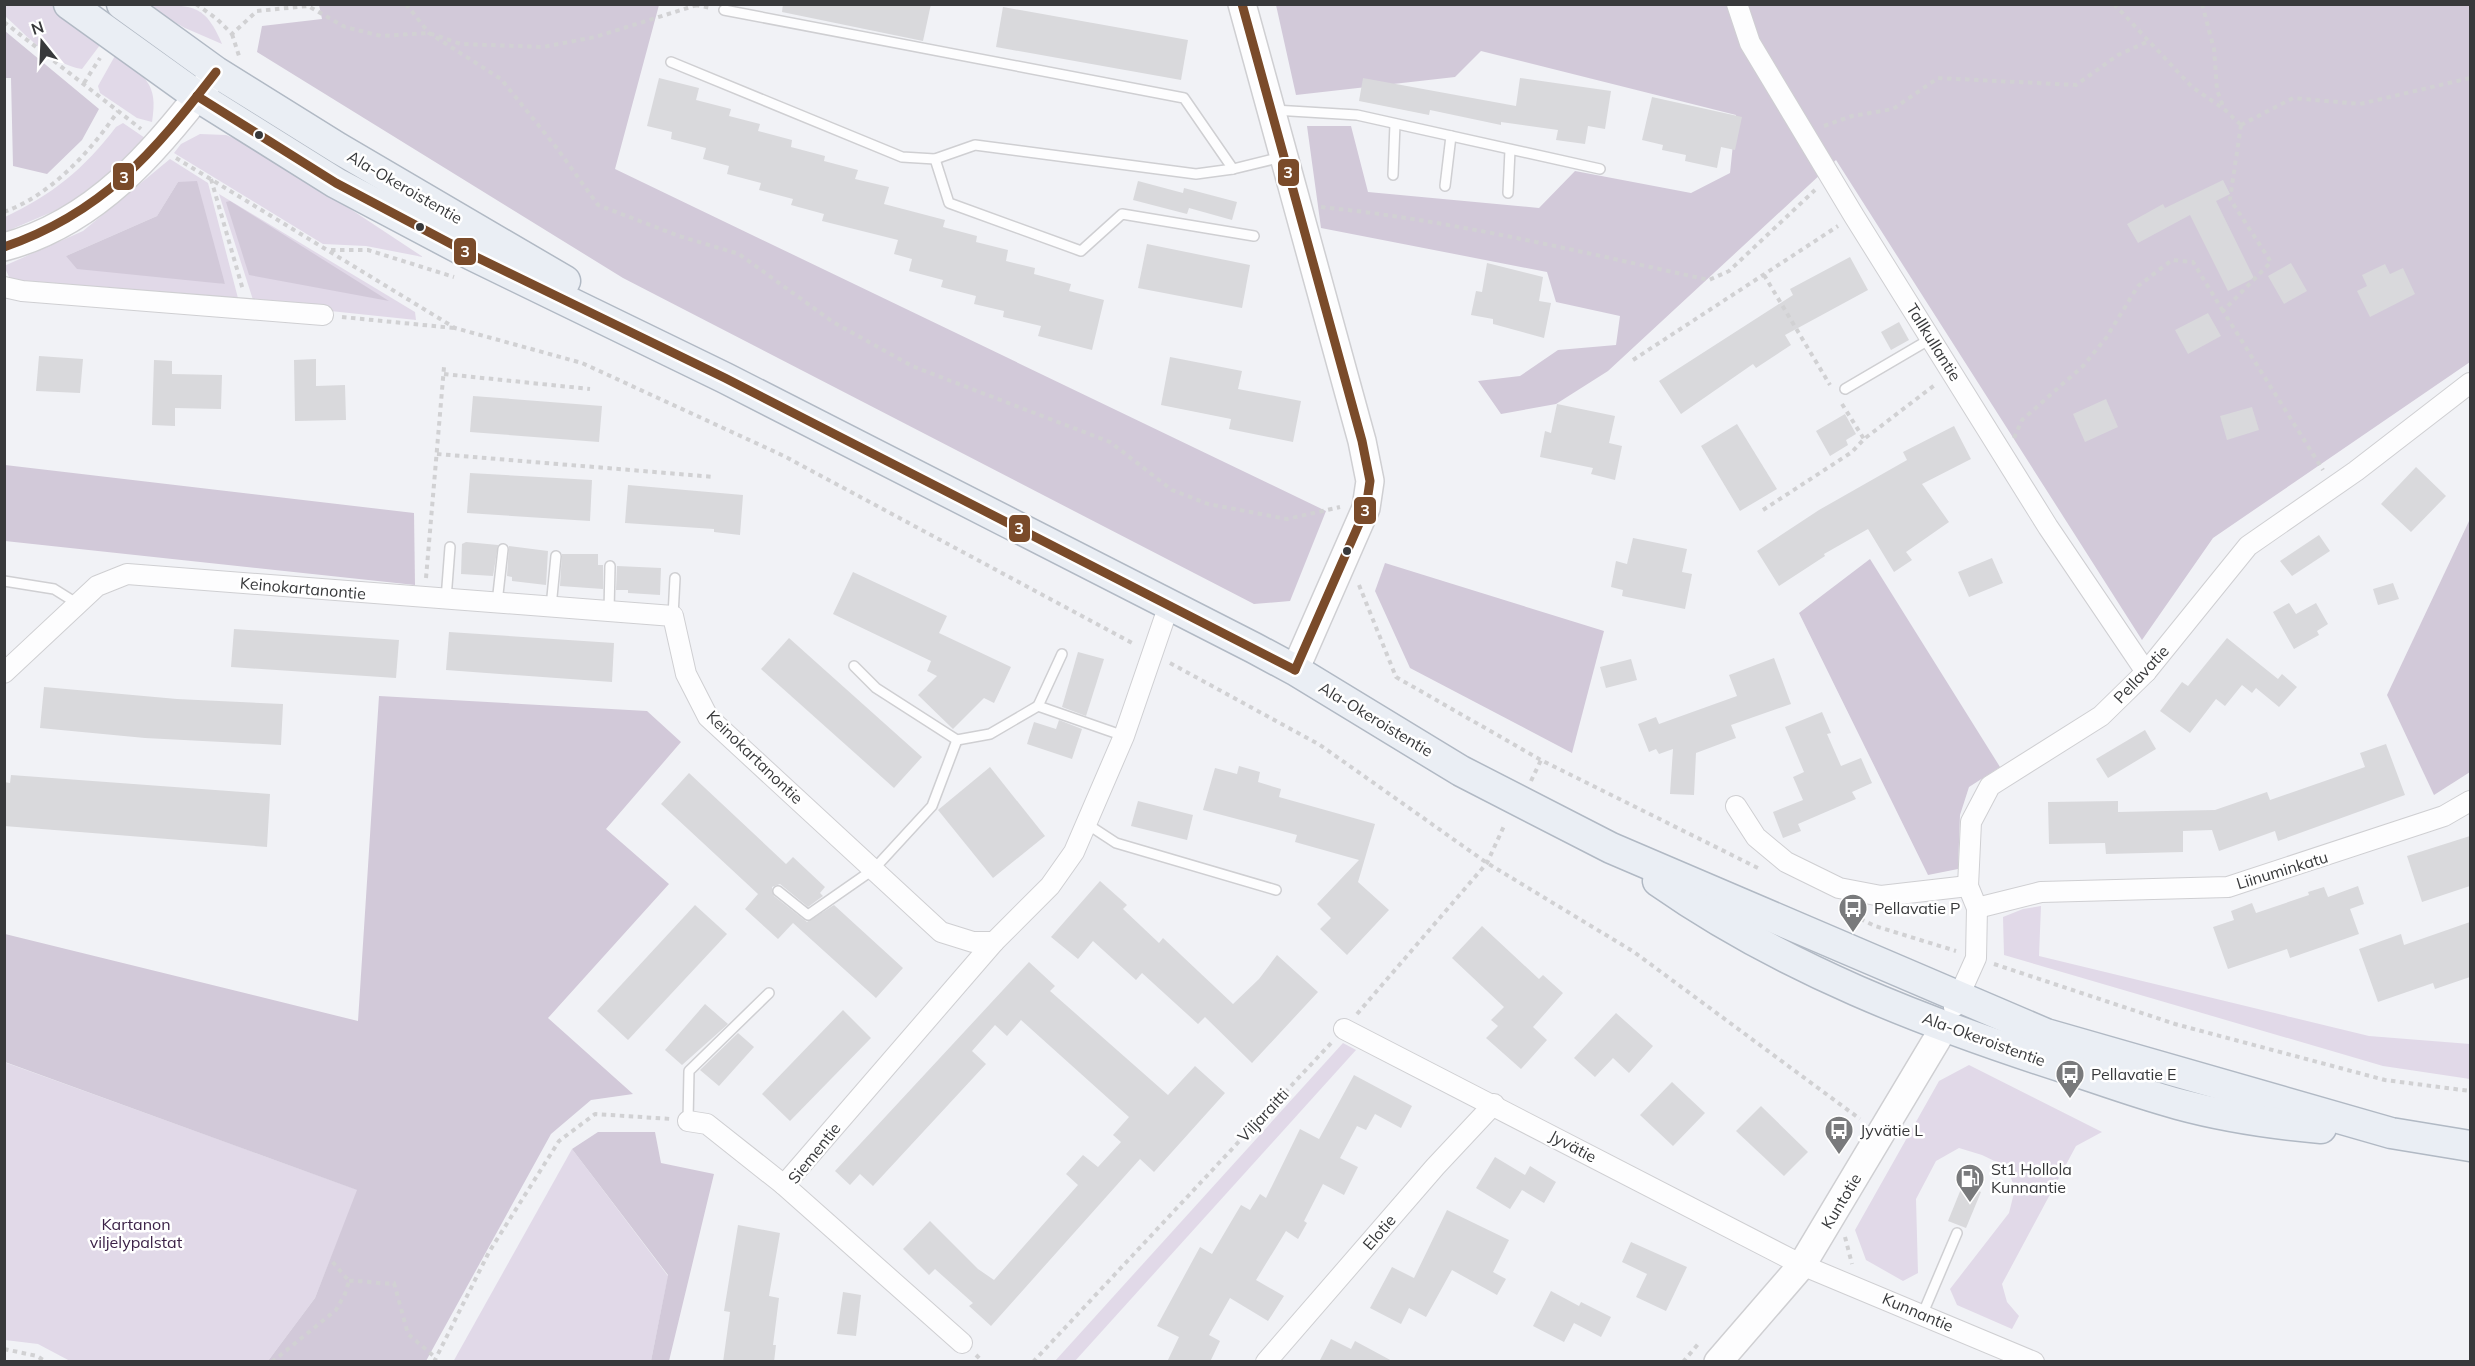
<svg xmlns="http://www.w3.org/2000/svg" width="2475" height="1366" viewBox="0 0 2475 1366" font-family="Mulish,sans-serif">
	<style>
		.green { fill: #e1d9e8; fill-rule: evenodd }
		.forest { fill: #d2c9d9 }
		.building { fill: #d9d9dc }
		.lines { fill: none; stroke-linecap: round; stroke-linejoin: round }
		.lane-casing { stroke: #cfcfd2; stroke-width: 12 }
		.street-casing { stroke: #cfcfd2; stroke-width: 22 }
		.secondary-casing { stroke: #cfcfd2; stroke-width: 30 }
		.primary-casing { stroke: #b1b9c4; stroke-width: 33 }
		.path { stroke: #d1d1d3; stroke-width: 4; stroke-dasharray: 4.5 4.5; stroke-linecap: butt }
		.lane { stroke: #fdfdfe; stroke-width: 9 }
		.street { stroke: #fdfdfe; stroke-width: 20 }
		.secondary { stroke: #fdfdfe; stroke-width: 27 }
		.primary { stroke: #eaeef4; stroke-width: 30 }
		.bus-1-casing { stroke: #fff; stroke-width: 14 }
		.bus-1 { stroke: #7a4b2a; stroke-width: 9 }
		.bus-dot { fill: #38393b; stroke: #fff; stroke-width: 2 }
		.labels { text-anchor: middle; stroke-width: 5; stroke-linejoin: round; paint-order: stroke }
		.street-label { font-size: 16px; fill: #38393b; stroke: #fff }
		.poi-label { font-size: 16px; fill: #38393b; stroke: #fff; text-anchor: start }
		.park-label { font-size: 16px; fill: #3c2247; stroke: #fff }
		.line-badge { stroke: #fff; stroke-width: 2 }
		.badge-label { font-size: 16px; text-anchor: middle; font-weight: bold; fill: #fff }
	</style>
	<rect width="100%" height="100%" fill="#f1f2f6"/>
	<g class="green">
		<path d="M5 5H51L82 26 100 45 82 69C53 65 26 35 5 16Z"/>
		<path d="M155 5C194 5 206 6 222 44L185 28 151 9Z"/>
		<path d="M116 54C144 77 159 82 152 122L137 118 100 93 98 86Z"/>
		<path d="M123 123 145 138 80 200 5 232V217C52 195 84 169 116 127Z"/>
		<polygon points="200,134 226,135 258,148 423,257 366,246 323,244 174,153 181,144"/>
		<path d="M170 159 208 183 239 302 24 285 10 279 4 266 83 231ZM178 182 225 284 66 256 157 216Z"/>
		<polygon points="219,194 415,312 416,320 254,303"/>
		<polygon points="2041,906 2039,956 2369,1036 2470,1044 2470,1079 2383,1066 2004,955 2003,917 2023,909"/>
		<polygon points="1343,1043 1356,1050 1075,1361 1055,1361"/>
		<polygon points="4,1062 358,1190 315,1298 268,1361 70,1361 38,1344 5,1340"/>
		<polygon points="1969,1065 2102,1132 2076,1146 2002,1284 2007,1302 2019,1316 2012,1329 1957,1305 1950,1289 2009,1213 2015,1189 2007,1167 1982,1155 1959,1148 1936,1161 1916,1199 1918,1273 1903,1281 1866,1260 1855,1230 1939,1081"/>
		<polygon points="572,1149 668,1276 651,1361 453,1362"/>
	</g>
	<g class="forest">
		<polygon points="319,5 659,5 615,169 1326,511 1290,601 1254,604 623,278 257,52 262,26 322,19"/>
		<polygon points="1276,5 2470,5 2470,362 2213,538 2142,640 1836,160 1608,371 1556,404 1501,414 1478,381 1520,376 1558,350 1616,345 1620,316 1556,302 1547,272 1321,228 1307,126 1351,126 1368,192 1539,208 1575,171 1691,193 1730,173 1736,115 1481,51 1455,77 1296,95"/>
		<polygon points="5,31 99,109 82,140 47,174 13,166 11,78 5,78"/>
		<polygon points="197,181 225,284 77,269 66,256 157,216 178,182"/>
		<polygon points="230,201 389,301 249,275 226,202"/>
		<polygon points="5,465 414,513 415,585 5,541"/>
		<polygon points="2470,519 2470,772 2434,795 2387,695"/>
		<polygon points="1870,559 2000,767 1969,787 1960,815 1958,869 1928,875 1799,613"/>
		<polygon points="1385,563 1604,631 1572,753 1410,668 1375,591"/>
		<polygon points="379,696 647,711 681,742 606,829 669,884 548,1018 633,1094 591,1100 551,1134 426,1361 268,1361 315,1298 357,1190 5,1062 5,934 358,1021"/>
		<polygon points="598,1132 655,1132 661,1163 714,1174 669,1361 651,1361 668,1275 572,1149"/>
	</g>
	<g class="building">
		<polygon points="783,4 931,4 923,41 782,12"/>
		<polygon points="1003,7 1188,40 1181,80 996,47"/>
		<polygon points="659,78 699,88 696,100 731,109 729,116 760,124 758,131 792,140 791,147 825,156 824,161 858,170 855,179 889,187 884,204 945,220 943,227 977,236 976,242 1008,250 1006,261 1035,268 1034,274 1071,284 1069,291 1104,300 1092,350 1038,336 1041,326 1003,317 1004,311 974,304 976,296 941,287 943,280 909,271 912,259 894,254 898,240 822,221 824,214 791,205 793,199 759,190 761,183 727,174 729,166 703,159 706,148 671,139 672,132 647,126"/>
		<polygon points="1363,78 1516,106 1520,78 1611,91 1605,129 1588,126 1585,144 1556,140 1558,130 1501,122 1501,125 1430,110 1429,115 1359,101"/>
		<polygon points="1652,97 1742,117 1735,150 1721,147 1717,168 1685,161 1686,155 1662,150 1663,145 1642,140"/>
		<polygon points="2223,180 2230,194 2216,201 2254,278 2228,291 2190,215 2138,243 2127,224 2163,204 2165,208"/>
		<polygon points="1138,181 1183,193 1184,188 1237,202 1232,220 1189,208 1187,214 1133,200"/>
		<polygon points="1147,244 1250,265 1242,308 1138,288"/>
		<polygon points="1850,257 1868,290 1785,335 1791,345 1756,368 1753,364 1681,414 1659,381 1793,295 1790,289"/>
		<polygon points="1487,263 1543,277 1539,301 1551,303 1544,338 1493,324 1493,319 1471,315 1476,291 1482,292"/>
		<polygon points="2291,263 2307,291 2284,304 2268,276"/>
		<polygon points="2385,264 2390,274 2403,268 2415,294 2370,317 2357,291 2367,286 2362,275"/>
		<polygon points="2208,313 2221,336 2188,354 2175,330"/>
		<polygon points="1899,322 1909,340 1891,350 1881,332"/>
		<polygon points="39,356 83,359 80,393 36,391"/>
		<polygon points="1170,357 1242,371 1238,389 1301,401 1293,442 1229,429 1231,419 1161,405"/>
		<polygon points="316,359 316,386 345,385 346,420 295,421 294,360"/>
		<polygon points="154,360 172,361 172,374 222,375 221,409 175,408 175,426 152,425"/>
		<polygon points="473,396 602,406 599,442 470,432"/>
		<polygon points="2106,399 2118,427 2085,442 2073,414"/>
		<polygon points="1557,404 1615,416 1609,443 1622,446 1615,480 1591,474 1593,468 1540,457 1545,431 1551,433"/>
		<polygon points="2252,407 2259,430 2227,440 2220,416"/>
		<polygon points="1845,414 1856,434 1846,440 1848,445 1830,456 1816,431"/>
		<polygon points="1737,424 1777,489 1740,511 1701,446"/>
		<polygon points="1954,426 1971,459 1922,484 1949,522 1906,552 1912,560 1894,572 1868,529 1824,554 1825,556 1779,586 1757,551 1819,510 1907,460 1903,452"/>
		<polygon points="2416,467 2446,496 2411,532 2381,504"/>
		<polygon points="470,473 592,480 590,521 467,513"/>
		<polygon points="628,485 743,495 740,535 714,532 714,529 625,523"/>
		<polygon points="2319,535 2330,551 2292,576 2280,561"/>
		<polygon points="1633,538 1687,549 1682,572 1692,574 1685,609 1622,596 1623,590 1611,587 1616,561 1627,564"/>
		<polygon points="466,542 498,545 493,576 461,574 462,544"/>
		<polygon points="509,546 548,551 546,585 512,581 512,577 507,576"/>
		<polygon points="562,554 598,554 598,565 603,565 603,589 560,586"/>
		<polygon points="1992,558 2003,583 1969,597 1958,572"/>
		<polygon points="617,566 661,568 660,595 628,593 628,590 616,590"/>
		<polygon points="853,572 947,616 939,633 1011,667 994,703 984,698 953,729 918,695 937,676 927,671 931,661 833,614"/>
		<polygon points="2393,583 2399,599 2378,605 2373,589"/>
		<polygon points="2289,603 2296,614 2316,603 2328,624 2317,631 2319,635 2294,649 2273,612"/>
		<polygon points="234,629 399,640 396,678 231,667"/>
		<polygon points="449,632 614,643 612,682 446,670"/>
		<polygon points="789,638 922,757 894,788 761,669"/>
		<polygon points="2227,638 2278,679 2282,674 2297,687 2279,707 2256,688 2252,693 2242,685 2225,706 2216,699 2190,733 2160,711 2182,682 2188,686"/>
		<polygon points="1078,652 1104,659 1086,716 1062,707"/>
		<polygon points="1774,658 1791,704 1731,725 1736,738 1696,753 1694,795 1670,794 1673,749 1659,754 1656,749 1649,752 1638,724 1656,717 1659,724 1737,696 1729,675"/>
		<polygon points="1631,659 1637,680 1606,688 1600,667"/>
		<polygon points="44,687 177,699 283,704 281,745 145,738 40,728"/>
		<polygon points="1822,712 1831,733 1827,734 1841,766 1861,758 1872,783 1852,792 1856,799 1798,824 1801,831 1783,838 1773,812 1803,800 1793,777 1804,772 1785,727"/>
		<polygon points="1059,720 1082,729 1072,759 1027,744 1034,722 1056,729"/>
		<polygon points="2145,730 2156,749 2108,778 2096,759"/>
		<polygon points="2386,744 2405,795 2278,841 2275,831 2219,851 2212,830 2183,831 2183,852 2106,854 2105,843 2049,844 2048,802 2118,801 2118,812 2215,810 2267,792 2270,800 2365,767 2360,753"/>
		<polygon points="1239,766 1260,772 1258,782 1281,789 1279,797 1375,824 1358,882 1389,910 1347,955 1320,929 1331,918 1317,904 1359,860 1295,842 1297,835 1203,810 1215,768 1237,774"/>
		<polygon points="990,767 1045,836 993,878 938,810"/>
		<polygon points="689,773 786,864 793,857 825,887 820,893 823,896 808,907 780,884 772,887 774,896 807,922 834,905 903,968 876,998 793,923 778,939 745,909 758,894 661,804"/>
		<polygon points="11,775 270,794 267,847 4,826 4,782 10,783"/>
		<polygon points="1138,801 1193,815 1187,840 1131,826"/>
		<polygon points="2470,836 2470,886 2422,902 2407,856"/>
		<polygon points="1100,881 1127,905 1123,909 1159,943 1163,938 1233,1004 1259,979 1277,955 1318,992 1252,1063 1205,1017 1198,1024 1142,973 1136,980 1093,941 1078,959 1051,937"/>
		<polygon points="2358,886 2364,904 2350,909 2359,934 2290,958 2287,949 2228,969 2213,927 2234,920 2231,911 2252,903 2256,913 2309,895 2308,892 2324,887 2328,897"/>
		<polygon points="695,905 727,934 628,1040 597,1011"/>
		<polygon points="2470,922 2470,977 2435,989 2433,983 2378,1002 2359,949 2401,934 2404,945"/>
		<polygon points="1482,926 1539,979 1543,975 1563,993 1533,1027 1547,1040 1521,1069 1486,1038 1498,1026 1491,1020 1504,1007 1452,958"/>
		<polygon points="1029,962 1055,986 1050,991 1168,1095 1195,1066 1225,1093 1154,1172 1140,1159 991,1326 969,1306 973,1303 935,1269 929,1275 903,1249 930,1221 978,1269 994,1280 1078,1185 1066,1174 1083,1155 1098,1167 1121,1142 1113,1135 1129,1117 1021,1020 1007,1036 995,1025 972,1051 986,1064 873,1186 860,1174 850,1185 835,1171"/>
		<polygon points="705,1004 728,1024 682,1065 665,1050"/>
		<polygon points="843,1010 871,1038 790,1121 762,1094"/>
		<polygon points="1616,1013 1653,1046 1629,1073 1613,1058 1595,1077 1574,1058"/>
		<polygon points="738,1033 754,1047 719,1086 700,1070"/>
		<polygon points="1354,1075 1412,1106 1401,1128 1375,1114 1366,1130 1357,1126 1340,1158 1358,1167 1344,1195 1323,1184 1304,1221 1307,1223 1298,1239 1286,1231 1256,1280 1284,1296 1268,1321 1230,1298 1209,1335 1220,1341 1210,1362 1167,1362 1179,1337 1157,1326 1200,1247 1212,1254 1241,1205 1250,1210 1260,1194 1266,1198 1300,1129 1319,1139"/>
		<polygon points="1672,1082 1705,1113 1673,1146 1640,1115"/>
		<polygon points="1761,1106 1808,1152 1784,1176 1736,1131"/>
		<polygon points="1495,1157 1525,1175 1530,1166 1556,1182 1544,1203 1522,1190 1510,1209 1476,1188"/>
		<polygon points="1963,1184 1981,1192 1966,1228 1948,1221"/>
		<polygon points="1447,1210 1509,1240 1493,1272 1506,1279 1497,1295 1452,1270 1426,1317 1409,1308 1401,1324 1370,1308 1392,1267 1414,1278"/>
		<polygon points="738,1225 780,1233 769,1296 779,1298 773,1345 776,1345 774,1362 723,1362 730,1312 724,1311"/>
		<polygon points="1631,1242 1687,1267 1666,1311 1636,1297 1647,1274 1622,1262"/>
		<polygon points="1551,1291 1579,1306 1581,1302 1611,1317 1601,1337 1574,1323 1564,1342 1533,1326"/>
		<polygon points="843,1292 861,1295 856,1336 837,1334"/>
		<polygon points="1331,1339 1351,1349 1355,1341 1394,1362 1319,1362"/>
	</g>
	<g class="lines">
		<g class="lane-casing">
			<g id="lane">
				<polyline points="724,10 1184,98 1233,169"/>
				<polyline points="671,62 902,157 935,159 975,145 1196,174 1233,169 1282,157"/>
				<polyline points="1274,110 1357,115 1600,169"/>
				<polyline points="935,159 949,203 1081,251 1122,214 1254,236"/>
				<polyline points="1393,175 1395,124"/>
				<polyline points="1445,186 1451,136"/>
				<polyline points="1508,193 1510,150"/>
				<polyline points="1845,389 1932,338"/>
				<polyline points="4,581 54,589 78,604"/>
				<polyline points="446,599 450,547"/>
				<polyline points="497,603 503,549"/>
				<polyline points="551,607 556,556"/>
				<polyline points="609,611 610,566"/>
				<polyline points="673,616 675,578"/>
				<polyline points="854,666 876,688 957,740 990,734 1038,706 1124,736"/>
				<polyline points="1038,706 1062,654"/>
				<polyline points="1087,824 1116,843 1276,890"/>
				<polyline points="778,891 808,915 874,869 932,806 957,740"/>
				<polyline points="688,1121 689,1071 769,993"/>
				<polyline points="1923,1313 1957,1233"/>
			</g>
		</g>
		<g class="street-casing">
			<g id="street">
				<polyline points="1737,4 1750,43 1854,216 2048,527 2146,672"/>
				<polyline points="4,287 22,291 323,315"/>
				<polyline points="4,673 97,586 127,574 673,616 686,674 708,717 941,932 973,942 994,942 1050,886 1074,852 1124,736 1169,605"/>
				<polyline points="1736,806 1756,837 1786,862 1839,888 1881,896 1968,886"/>
				<polyline points="1977,908 2041,892 2228,887 2444,816 2470,801"/>
				<polyline points="1954,1007 1976,958 1977,908 1968,886 1971,822 1990,786 2101,716 2146,672 2248,546 2356,471 2470,383"/>
				<polyline points="1344,1029 1802,1265 2034,1362"/>
				<polyline points="688,1121 707,1124 784,1185"/>
				<polyline points="962,1343 784,1185 994,942"/>
				<polyline points="1266,1362 1435,1167 1494,1104"/>
			</g>
		</g>
		<g class="secondary-casing">
			<g id="secondary">
				<polyline points="1242,4 1362,441 1370,481 1366,508 1295,670"/>
				<path d="M4 247C95 223 156 151 210 80"/>
				<polyline points="1718,1362 1802,1265 1945,1026"/>
			</g>
		</g>
		<g class="primary-casing">
			<g id="primary">
				<polyline points="69,4 197,96 336,183 472,255 725,378 1254,648 1295,670 1461,771 1611,848 2046,1034 2391,1133 2470,1146"/>
				<polyline points="122,4 216,72 338,148 565,281"/>
				<path d="M1658 881C1782 968 1925 1023 2069 1069 2105 1081 2141 1094 2178 1104 2222 1116 2276 1124 2321 1128"/>
			</g>
		</g>
		<g class="path">
			<polyline points="196,4 217,19 232,34 257,11 308,6 345,27 381,36 429,33 461,44 543,47 595,37 697,5"/>
			<polyline points="406,4 429,33 501,79 556,147 598,205 679,236 739,254 833,322 912,366 1110,442 1172,490 1208,504 1287,519 1340,507"/>
			<polyline points="2114,4 2192,87 2224,109 2241,125"/>
			<polyline points="2202,4 2214,49 2217,90 2224,109"/>
			<polyline points="695,5 711,8"/>
			<polyline points="4,22 141,129"/>
			<polyline points="232,34 239,56"/>
			<polyline points="84,83 100,58"/>
			<polyline points="2241,125 2230,199 2271,262 2223,311 2323,470"/>
			<polyline points="2241,125 2293,98 2360,104 2470,78"/>
			<polyline points="1824,126 1852,116 1893,109 1938,78 2076,85 2118,55 2149,41"/>
			<polyline points="176,158 455,328 582,363 784,456 1134,644"/>
			<polyline points="211,179 243,290"/>
			<path d="M1321 207C1451 220 1581 252 1709 280L1729 271 1815 190"/>
			<path d="M4 212C51 195 91 151 118 111"/>
			<polyline points="331,250 368,250 454,277"/>
			<polyline points="1764,275 1830,385"/>
			<polyline points="342,317 454,328"/>
			<polyline points="1633,360 1838,226"/>
			<polyline points="444,374 590,389"/>
			<polyline points="1842,404 1864,439"/>
			<polyline points="2014,438 2022,420 2083,366 2106,338 2138,286 2172,260 2193,262 2223,311"/>
			<polyline points="437,454 715,477"/>
			<polyline points="1763,510 1852,452 1864,439 1936,384"/>
			<polyline points="426,578 444,367"/>
			<polyline points="1359,585 1396,677 1541,760 1760,869"/>
			<polyline points="1170,663 1320,745 1487,863 1634,952 1860,1119"/>
			<polyline points="1531,781 1541,760"/>
			<polyline points="1844,911 1875,926 1956,951"/>
			<polyline points="1994,964 2175,1024 2385,1080 2470,1091"/>
			<polyline points="1357,1014 1487,863 1504,826"/>
			<polyline points="1845,1237 1852,1264"/>
			<path d="M349 1281C365 1280 379 1285 394 1283L408 1334 436 1358"/>
			<polyline points="4,1349 37,1356 46,1362"/>
			<polyline points="976,1355 983,1362"/>
			<polyline points="272,1362 336,1310 345,1294 349,1281 330,1259"/>
			<polyline points="434,1362 489,1252 559,1141 595,1114 671,1119"/>
			<polyline points="1033,1362 1332,1042"/>
			<polyline points="1683,1362 1699,1343"/>
		</g>
		<use href="#lane" class="lane"/>
		<use href="#street" class="street"/>
		<use href="#secondary" class="secondary"/>
		<use href="#primary" class="primary"/>
		<g class="bus-1-casing">
			<g id="bus-1">
				<polyline points="1242,4 1362,441 1370,481 1366,508 1295,670"/>
				<polyline points="197,96 336,183 472,255 725,378 1295,670"/>
				<path d="M4 247C103 213 154 152 216 72"/>
			</g>
		</g>
		<use href="#bus-1" class="bus-1"/>
	</g>
	<defs>
		<g id="bus-pin" transform="scale(1.5)"><path d="M0 17L-7.5 6A9.5 9.5 0 1 1 7.5 6Z" fill="#797a7c" stroke="#fff"/><path d="M-5-6H5V4H4V6H2V4H-2V6H-4V4H-5ZM-3.5-4V0h7V-4ZM-3.5 1.2v1.5H-2V1.2ZM2 1.2v1.5H3.5V1.2Z" fill="#fff"/></g>
		<g id="fuel-pin" transform="scale(1.5)"><path d="M0 17L-7.5 6A9.5 9.5 0 1 1 7.5 6Z" fill="#797a7c" stroke="#fff"/><path d="M-5.5-6h7V0h2V4h1.3V-2.5L3-4.5l.8-.8L6-3V5H2.5V1h-1V6h-7ZM-4.2-4.7v3.2H.2V-4.7Z" fill="#fff"/></g>
	</defs>
	<g fill-rule="evenodd">
		<use href="#bus-pin" x="1853" y="908"/>
		<use href="#bus-pin" x="2070" y="1074"/>
		<use href="#bus-pin" x="1839" y="1130"/>
		<use href="#fuel-pin" x="1970" y="1178"/>
	</g>
	<g class="bus-dot">
		<circle cx="259" cy="135" r="5"/>
		<circle cx="420" cy="227" r="5"/>
		<circle cx="1347" cy="551" r="5"/>
	</g>
	<g class="labels">
		<g class="street-label">
			<text transform="translate(405 187) rotate(30)" y="6">Ala-Okeroistentie</text>
			<text transform="translate(1934 342) rotate(58)" y="6">Tallkullantie</text>
			<text transform="translate(303 588) rotate(5)" y="6">Keinokartanontie</text>
			<text transform="translate(2141 674) rotate(-47)" y="6">Pellavatie</text>
			<text transform="translate(1376 719) rotate(31)" y="6">Ala-Okeroistentie</text>
			<text transform="translate(755 757) rotate(44)" y="6">Keinokartanontie</text>
			<text transform="translate(2282 870) rotate(-17)" y="6">Liinuminkatu</text>
			<text transform="translate(1984 1039) rotate(20)" y="6">Ala-Okeroistentie</text>
			<text transform="translate(1263 1115) rotate(-47)" y="6">Viljaraitti</text>
			<text transform="translate(1573 1146) rotate(28)" y="6">Jyvätie</text>
			<text transform="translate(814 1153) rotate(-51)" y="6">Siementie</text>
			<text transform="translate(1841 1201) rotate(-59)" y="6">Kuntotie</text>
			<text transform="translate(1379 1232) rotate(-49)" y="6">Elotie</text>
			<text transform="translate(1918 1312) rotate(23)" y="6">Kunnantie</text>
		</g>
		<g class="poi-label">
			<text x="1874" y="914">Pellavatie P</text>
			<text x="2091" y="1080">Pellavatie E</text>
			<text x="1860" y="1136">Jyvätie L</text>
			<text x="1991" y="1175">St1 Hollola<tspan x="1991" dy="18">Kunnantie</tspan></text>
		</g>
		<g class="park-label">
			<text x="136" y="1230">Kartanon<tspan x="136" dy="18">viljelypalstat</tspan></text>
		</g>
	</g>
	<g class="line-badge">
		<rect x="1277" y="158" width="23" height="29" rx="6" fill="#7a4b2a"/>
		<rect x="112" y="162" width="23" height="29" rx="6" fill="#7a4b2a"/>
		<rect x="453" y="237" width="24" height="29" rx="6" fill="#7a4b2a"/>
		<rect x="1353" y="496" width="24" height="29" rx="6" fill="#7a4b2a"/>
		<rect x="1008" y="514" width="23" height="29" rx="6" fill="#7a4b2a"/>
	</g>
	<g class="badge-label">
		<text x="1288" y="178">3</text>
		<text x="124" y="183">3</text>
		<text x="465" y="257">3</text>
		<text x="1365" y="516">3</text>
		<text x="1019" y="534">3</text>
	</g>
	<rect width="2475" height="1366" fill="none" stroke="#38393b" stroke-width="12"/>
	<g transform="translate(42 42) rotate(342)" stroke="#ffffff" stroke-width="4.5" paint-order="stroke">
	<path d="M0-4.5L10 22L0 15L-10 22Z" fill="#38393b"/>
	<text y="-9" font-size="16" font-weight="bold" text-anchor="middle" fill="#38393b">N</text>
	</g>
</svg>
